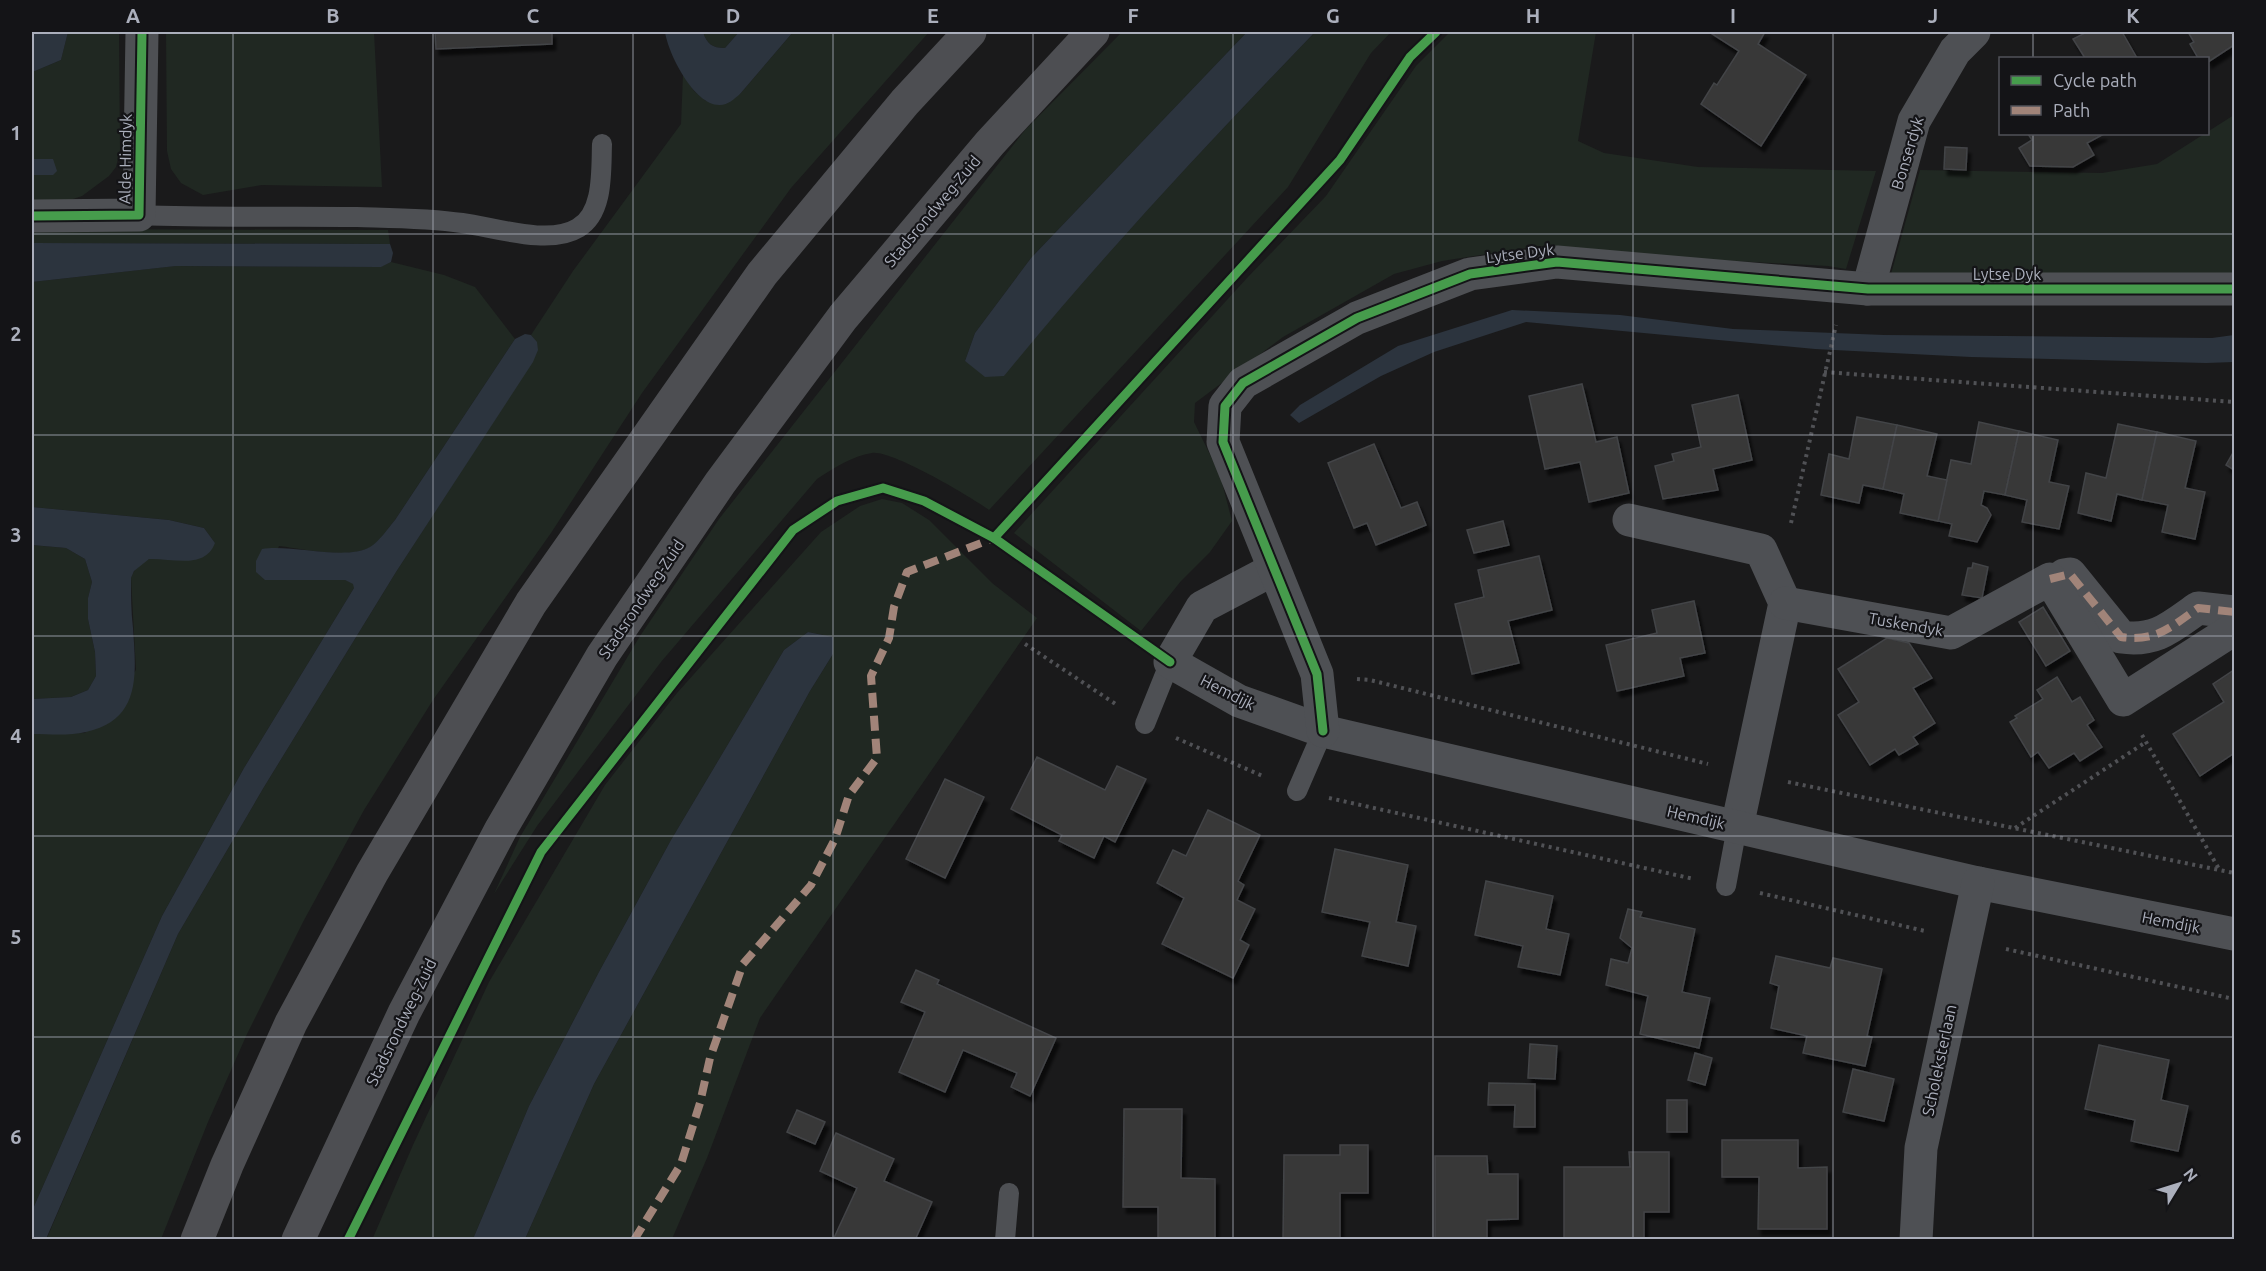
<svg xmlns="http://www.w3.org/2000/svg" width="2266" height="1271" viewBox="0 0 2266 1271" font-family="Ubuntu,sans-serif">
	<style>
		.green { fill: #202822 }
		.water { fill: #2c343e }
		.building { fill: #373739; stroke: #434447; stroke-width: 1.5; filter: url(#shadow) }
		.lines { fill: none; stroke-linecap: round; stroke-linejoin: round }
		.path { stroke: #505155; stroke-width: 4; stroke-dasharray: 3 4.5; stroke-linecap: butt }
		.lane { stroke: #4e5054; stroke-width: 20 }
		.street { stroke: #4e5054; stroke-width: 33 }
		.secondary { stroke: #4d4e52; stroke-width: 33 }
		.quiet { stroke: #a18479; stroke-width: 8; stroke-dasharray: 15 8; stroke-linecap: butt }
		.cycleway-casing { stroke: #141417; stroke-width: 13 }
		.cycleway { stroke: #469c4c; stroke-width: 9 }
		.grid { fill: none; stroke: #abafbc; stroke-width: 1.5; stroke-opacity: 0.55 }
		.labels { text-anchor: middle; stroke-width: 4.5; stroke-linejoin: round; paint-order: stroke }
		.street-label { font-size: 16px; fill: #abafbc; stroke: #141417 }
		.neatline { fill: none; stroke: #abafbc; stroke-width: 2 }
		.grid-label { font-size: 20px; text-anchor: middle; font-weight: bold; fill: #abafbc }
	</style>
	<defs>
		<filter id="shadow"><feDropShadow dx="3.5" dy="6" stdDeviation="1.5" flood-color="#0009"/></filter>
	</defs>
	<rect width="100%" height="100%" fill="#1a1a1b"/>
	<g class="green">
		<polygon points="68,32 119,32 120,150 116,167 109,176 82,196 64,202 32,202 32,175 53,175 53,159 32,159 32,71 35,71 61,60"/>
		<polygon points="166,32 374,32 382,187 262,185 203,195 181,183 171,169 167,151"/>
		<path d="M703 32H739L725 48C712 48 707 44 703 32Z"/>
		<path d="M793 32H929L791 188 642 393 551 533 433 700 364 810 303 922 247 1034 208 1122 161 1239 46 1240 178 934 264 787 396 572 532 362C537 351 540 345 531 335L573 271 681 124 683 74 694 91 706 101 740 94Z"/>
		<path d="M1122 32H1247L1031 258 975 333 965 361 1004 375C1102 256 1208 143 1315 32H1391L1371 53 1288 187 989 510C971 497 892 450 872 453 852 456 834 468 817 479L661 662 537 826 494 894 520 837 640 636 719 519 1025 130Z"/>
		<polygon points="1450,32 1596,32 1578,141 1604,153 1698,167 1876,171 1846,269 1828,266 1679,258 1538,246 1442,261 1394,274 1283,337 1195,403 1194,422 1220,475 1232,521 1210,552 1181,581 1141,631 1014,533 1247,278 1326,196 1416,66"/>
		<polygon points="2234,115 2234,273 1891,274 1920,170 2102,173 2157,164"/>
		<polygon points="32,229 388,230 390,244 32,243"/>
		<path d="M391 262 444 275 475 287 515 339 395 520C388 528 379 543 369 548 346 559 303 549 279 546L265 580H345L354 584V588L244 768 162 916 32 1211V734L85 733 136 670 131 578C134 569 140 563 149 559L215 543 204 528 169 520 32 507V282L175 266 380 267Z"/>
		<polygon points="882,499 902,503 929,520 992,583 1037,618 760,1018 707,1158 672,1239 525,1239 594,1084 810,691 833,654 833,637 808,632 784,650 671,840 600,970 529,1106 473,1239 372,1240 413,1145 489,982 605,785 677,693 821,532 860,506"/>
		<polygon points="32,545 66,548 85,559 92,582 88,598 88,619 95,652 96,676 88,690 71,697 32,699"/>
	</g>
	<g class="water">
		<polygon points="32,32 68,32 61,60 35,71 32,71"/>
		<path d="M665 32H703C707 44 712 48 725 48L739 32H793L740 94C734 99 728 105 720 105 694 106 668 53 665 32Z"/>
		<path d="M1247 32H1315C1208 143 1102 256 1004 376L985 377 965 361 975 333 1031 258Z"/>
		<polygon points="32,159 53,159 57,171 53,175 32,175"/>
		<polygon points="32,243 390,244 393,253 391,262 381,267 176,266 32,282"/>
		<polygon points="1512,310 1620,315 1733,329 1884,335 2212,338 2234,335 2234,362 2206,363 1971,357 1815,349 1526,322 1434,352 1381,376 1299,423 1290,415 1300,405 1398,346"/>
		<path d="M525 334 531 335 537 342 538 350 533 362 396 572 264 787 178 934 46 1239H32V1211L162 916 244 768 354 588 353 584 345 580H265L256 572V561L262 549C292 544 345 561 370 547 379 542 388 528 395 520L515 339Z"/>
		<path d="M32 507 169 520 204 528 215 543C205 570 172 558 149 559L134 571 131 578C131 595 131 612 133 628 136 673 142 720 86 732 69 736 49 734 32 734V699L71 697 88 690 96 676 95 652 88 619V598L92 582 85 559 66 548 32 545Z"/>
		<polygon points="808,632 833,637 833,654 810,691 594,1084 525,1239 473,1239 529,1106 600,970 671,840 784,650"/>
	</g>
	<g class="building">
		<polygon points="435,32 552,32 552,44 436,49"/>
		<polygon points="1709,32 1765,32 1758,44 1806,75 1761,146 1701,104 1714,83 1717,85 1739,51"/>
		<polygon points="2087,32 2122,32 2137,58 2085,58 2073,39"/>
		<polygon points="2188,32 2234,32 2234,45 2208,62 2208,58 2198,58 2190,44 2194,42"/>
		<polygon points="2028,134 2104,134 2087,143 2094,155 2073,167 2030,166 2019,148 2032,140"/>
		<polygon points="1945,147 1967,148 1966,170 1944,169"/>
		<polygon points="1582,384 1596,442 1617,437 1629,493 1589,502 1580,462 1545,469 1529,396"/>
		<polygon points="1738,395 1752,460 1713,469 1718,490 1663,499 1655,466 1674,461 1672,454 1701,447 1692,405"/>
		<polygon points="1857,417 1897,425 1883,489 1863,485 1859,503 1821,495 1829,454 1849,459"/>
		<polygon points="1979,422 2019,431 2005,495 1984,491 1981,505 1987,508 1991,515 1977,542 1949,536 1952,524 1938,521 1951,460 1971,464"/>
		<polygon points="2118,424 2157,432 2142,500 2117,494 2111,521 2078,513 2086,473 2106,478"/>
		<polygon points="1897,425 1937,434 1927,476 1947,480 1938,521 1900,513 1904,494 1883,489"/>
		<polygon points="2019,431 2058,440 2049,482 2069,486 2059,529 2022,522 2027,500 2005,495"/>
		<polygon points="2157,432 2196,441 2185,488 2205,492 2195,539 2162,532 2168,505 2142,500"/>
		<polygon points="1374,444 1401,508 1417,502 1426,525 1376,545 1367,523 1354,528 1328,463"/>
		<polygon points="2234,451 2234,470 2226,465"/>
		<polygon points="1503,521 1509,545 1474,553 1467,530"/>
		<polygon points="1539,556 1552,610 1508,621 1519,663 1472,674 1455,604 1484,597 1478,570"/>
		<polygon points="1973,563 1988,567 1982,598 1962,595 1968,568 1972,568"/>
		<polygon points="1694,601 1705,653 1680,658 1684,676 1617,691 1606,645 1657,633 1652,610"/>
		<polygon points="2043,607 2070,651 2046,666 2019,622"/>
		<polygon points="1887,638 1909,643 1932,678 1913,688 1935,723 1913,737 1918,744 1899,755 1895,749 1870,765 1838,715 1859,702 1838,669"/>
		<polygon points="2234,670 2234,757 2233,754 2200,776 2173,734 2224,702 2213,684"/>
		<polygon points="2057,677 2072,702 2080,697 2094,720 2087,725 2102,747 2080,761 2074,753 2049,768 2038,752 2031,757 2010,722 2017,718 2015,716 2043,699 2037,690"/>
		<polygon points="1037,757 1105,790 1117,766 1146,779 1115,842 1104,836 1094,858 1059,841 1062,835 1011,809"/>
		<polygon points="945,779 984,797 945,878 906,859"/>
		<polygon points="1208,810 1260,835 1238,881 1244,885 1237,900 1255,909 1240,940 1249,945 1233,978 1162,944 1184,898 1157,883 1173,850 1186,856"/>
		<polygon points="1335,849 1408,865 1396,922 1416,926 1408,966 1362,956 1370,922 1322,912"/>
		<polygon points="1486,881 1553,896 1546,929 1569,934 1560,975 1518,967 1523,946 1475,935"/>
		<polygon points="1628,909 1642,912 1640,917 1695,929 1682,992 1710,998 1699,1048 1640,1034 1648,996 1606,985 1611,959 1628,963 1632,948 1620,938"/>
		<polygon points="1776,956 1830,968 1833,958 1882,969 1867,1036 1872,1037 1865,1066 1803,1053 1807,1036 1771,1028 1779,986 1770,983"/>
		<polygon points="916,970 939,980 937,984 1056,1038 1030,1096 1011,1087 1017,1073 963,1050 945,1092 899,1072 925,1012 901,1002"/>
		<polygon points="1530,1044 1557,1046 1555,1079 1528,1078"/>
		<polygon points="2099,1045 2169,1060 2161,1100 2188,1106 2178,1151 2131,1141 2135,1120 2085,1109"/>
		<polygon points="1695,1053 1712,1058 1705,1085 1688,1080"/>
		<polygon points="1853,1069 1894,1079 1884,1121 1843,1112"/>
		<polygon points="1489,1083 1535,1084 1535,1127 1514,1127 1515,1105 1488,1105"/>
		<rect x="1667" y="1100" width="20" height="32"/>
		<polygon points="1124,1109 1182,1109 1181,1178 1215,1179 1215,1239 1158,1239 1158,1207 1123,1207"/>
		<polygon points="797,1110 825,1122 815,1144 787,1132"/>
		<polygon points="836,1133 894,1159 884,1181 932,1202 915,1240 833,1240 857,1188 820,1171"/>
		<polygon points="1722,1140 1798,1140 1798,1168 1827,1167 1827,1229 1758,1229 1759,1177 1722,1177"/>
		<polygon points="1340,1145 1368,1145 1368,1193 1340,1193 1340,1239 1283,1240 1284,1155 1340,1155"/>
		<polygon points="1629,1152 1669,1152 1669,1212 1644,1212 1644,1239 1564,1239 1564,1167 1630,1167"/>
		<polygon points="1435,1156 1487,1156 1488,1174 1518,1174 1518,1219 1487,1220 1487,1240 1435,1240"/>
	</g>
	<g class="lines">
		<g class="path">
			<polyline points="1824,372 2234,402"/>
			<polyline points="1791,523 1836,325"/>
			<polyline points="1025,644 1117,705"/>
			<polyline points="1357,679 1370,680 1708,764"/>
			<polyline points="2142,735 2219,869"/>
			<polyline points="1176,738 1265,777"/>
			<polyline points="1788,782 2234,873"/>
			<polyline points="1329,798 1694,879"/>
			<polyline points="2015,828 2146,742"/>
			<polyline points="1760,893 1925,931"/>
			<polyline points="2006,949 2234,999"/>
		</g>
		<g class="lane">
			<path d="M139 215C212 218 285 216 357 217 392 218 428 218 462 223 494 227 549 246 578 228 604 213 601 171 602 144"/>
			<polyline points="1145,724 1170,662"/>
			<polyline points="1297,791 1323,731"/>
			<polyline points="1726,886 1737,827"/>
			<polyline points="1005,1240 1009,1193"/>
		</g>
		<g class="street">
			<polyline points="32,216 139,215 142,32"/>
			<polyline points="1868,289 1914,121 1955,51 1974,32"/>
			<polyline points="1629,520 1761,550 1785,603 1737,827"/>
			<polyline points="1274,569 1202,607 1170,662 1239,701 1323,731 1978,883 2234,934"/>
			<path d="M2064 575 2070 574 2121 637C2156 642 2171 627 2198 608L2234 612"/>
			<polyline points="1785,603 1951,633 2050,579 2123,700 2234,629"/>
			<polyline points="1323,731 1317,674 1223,442 1225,406 1243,383 1357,318 1470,274 1557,262 1868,289 2234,289"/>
			<polyline points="1916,1240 1921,1148 1978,883"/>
		</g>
		<g class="secondary">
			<polyline points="197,1240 227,1165 291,1023 372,873 531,603 762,274 905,102 970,32"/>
			<polyline points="298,1240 404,1013 501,829 602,656 720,483 843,317 990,143 1093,32"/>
		</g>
		<g class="quiet">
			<path d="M2050 579 2070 574 2121 637C2156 642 2171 627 2198 608L2234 612"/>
			<polyline points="634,1240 681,1164 700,1103 710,1058 743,964 811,885 835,839 849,795 877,758 871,676 889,638 894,607 907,572 994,538"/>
		</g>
		<g class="cycleway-casing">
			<g id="cycleway">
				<polyline points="32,216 139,215 142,32"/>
				<polyline points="994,538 1340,160 1410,57 1436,32"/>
				<polyline points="1323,731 1317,674 1223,442 1225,406 1243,383 1357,318 1470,274 1557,262 1868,289 2234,289"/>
				<polyline points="348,1240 541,852 793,530 837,501 883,488 924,501 994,538 1170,662"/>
			</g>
		</g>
		<use href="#cycleway" class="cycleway"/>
	</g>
	<path class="grid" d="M233 32V1240M433 32V1240M633 32V1240M833 32V1240M1033 32V1240M1233 32V1240M1433 32V1240M1633 32V1240M1833 32V1240M2033 32V58M2033 134V1240M32 234H2234M32 435H2234M32 636H2234M32 836H2234M32 1037H2234"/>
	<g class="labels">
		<g class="street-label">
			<text transform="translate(1907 153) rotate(-73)" y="6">Bonserdyk</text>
			<text transform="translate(125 159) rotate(-89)" y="6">Alde Himdyk</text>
			<text transform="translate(932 211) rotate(-50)" y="6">Stadsrondweg-Zuid</text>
			<text transform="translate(1520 253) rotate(-7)" y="6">Lytse Dyk</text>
			<text x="2007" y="280">Lytse Dyk</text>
			<text transform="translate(641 599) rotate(-56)" y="6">Stadsrondweg-Zuid</text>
			<text transform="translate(1906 624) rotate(10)" y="6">Tuskendyk</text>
			<text transform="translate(1228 692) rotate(27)" y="6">Hemdijk</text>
			<text transform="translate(1696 817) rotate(13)" y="6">Hemdijk</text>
			<text transform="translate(2171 922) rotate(11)" y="6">Hemdijk</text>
			<text transform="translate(401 1022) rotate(-64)" y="6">Stadsrondweg-Zuid</text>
			<text transform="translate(1939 1060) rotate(-78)" y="6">Scholeksterlaan</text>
		</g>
	</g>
	<rect width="2266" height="1271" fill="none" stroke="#141417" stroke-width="66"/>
	<rect x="1999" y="57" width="210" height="78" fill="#141417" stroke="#505259" stroke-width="1.5"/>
	<rect x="2011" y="76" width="30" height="9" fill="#469c4c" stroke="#505259" stroke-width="1.5"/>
	<text x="2053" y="87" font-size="18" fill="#abafbc">Cycle path</text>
	<rect x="2011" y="106" width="30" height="9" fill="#a18479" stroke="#505259" stroke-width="1.5"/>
	<text x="2053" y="117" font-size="18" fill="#abafbc">Path</text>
	<g transform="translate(2179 1184) rotate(52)" stroke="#141417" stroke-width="4.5" paint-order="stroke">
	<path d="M0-4.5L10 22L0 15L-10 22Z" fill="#abafbc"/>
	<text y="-9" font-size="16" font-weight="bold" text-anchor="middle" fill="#abafbc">N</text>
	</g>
	<rect x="33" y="33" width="2200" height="1205" class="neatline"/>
	<g class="grid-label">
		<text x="133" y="23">A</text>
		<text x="333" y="23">B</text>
		<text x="533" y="23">C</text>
		<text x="733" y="23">D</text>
		<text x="933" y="23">E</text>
		<text x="1133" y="23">F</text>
		<text x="1333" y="23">G</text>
		<text x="1533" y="23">H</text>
		<text x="1733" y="23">I</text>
		<text x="1933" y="23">J</text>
		<text x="2133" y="23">K</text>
		<text x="16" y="140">1</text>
		<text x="16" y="341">2</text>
		<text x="16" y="542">3</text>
		<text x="16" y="743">4</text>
		<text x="16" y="944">5</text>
		<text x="16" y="1144">6</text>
	</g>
</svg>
